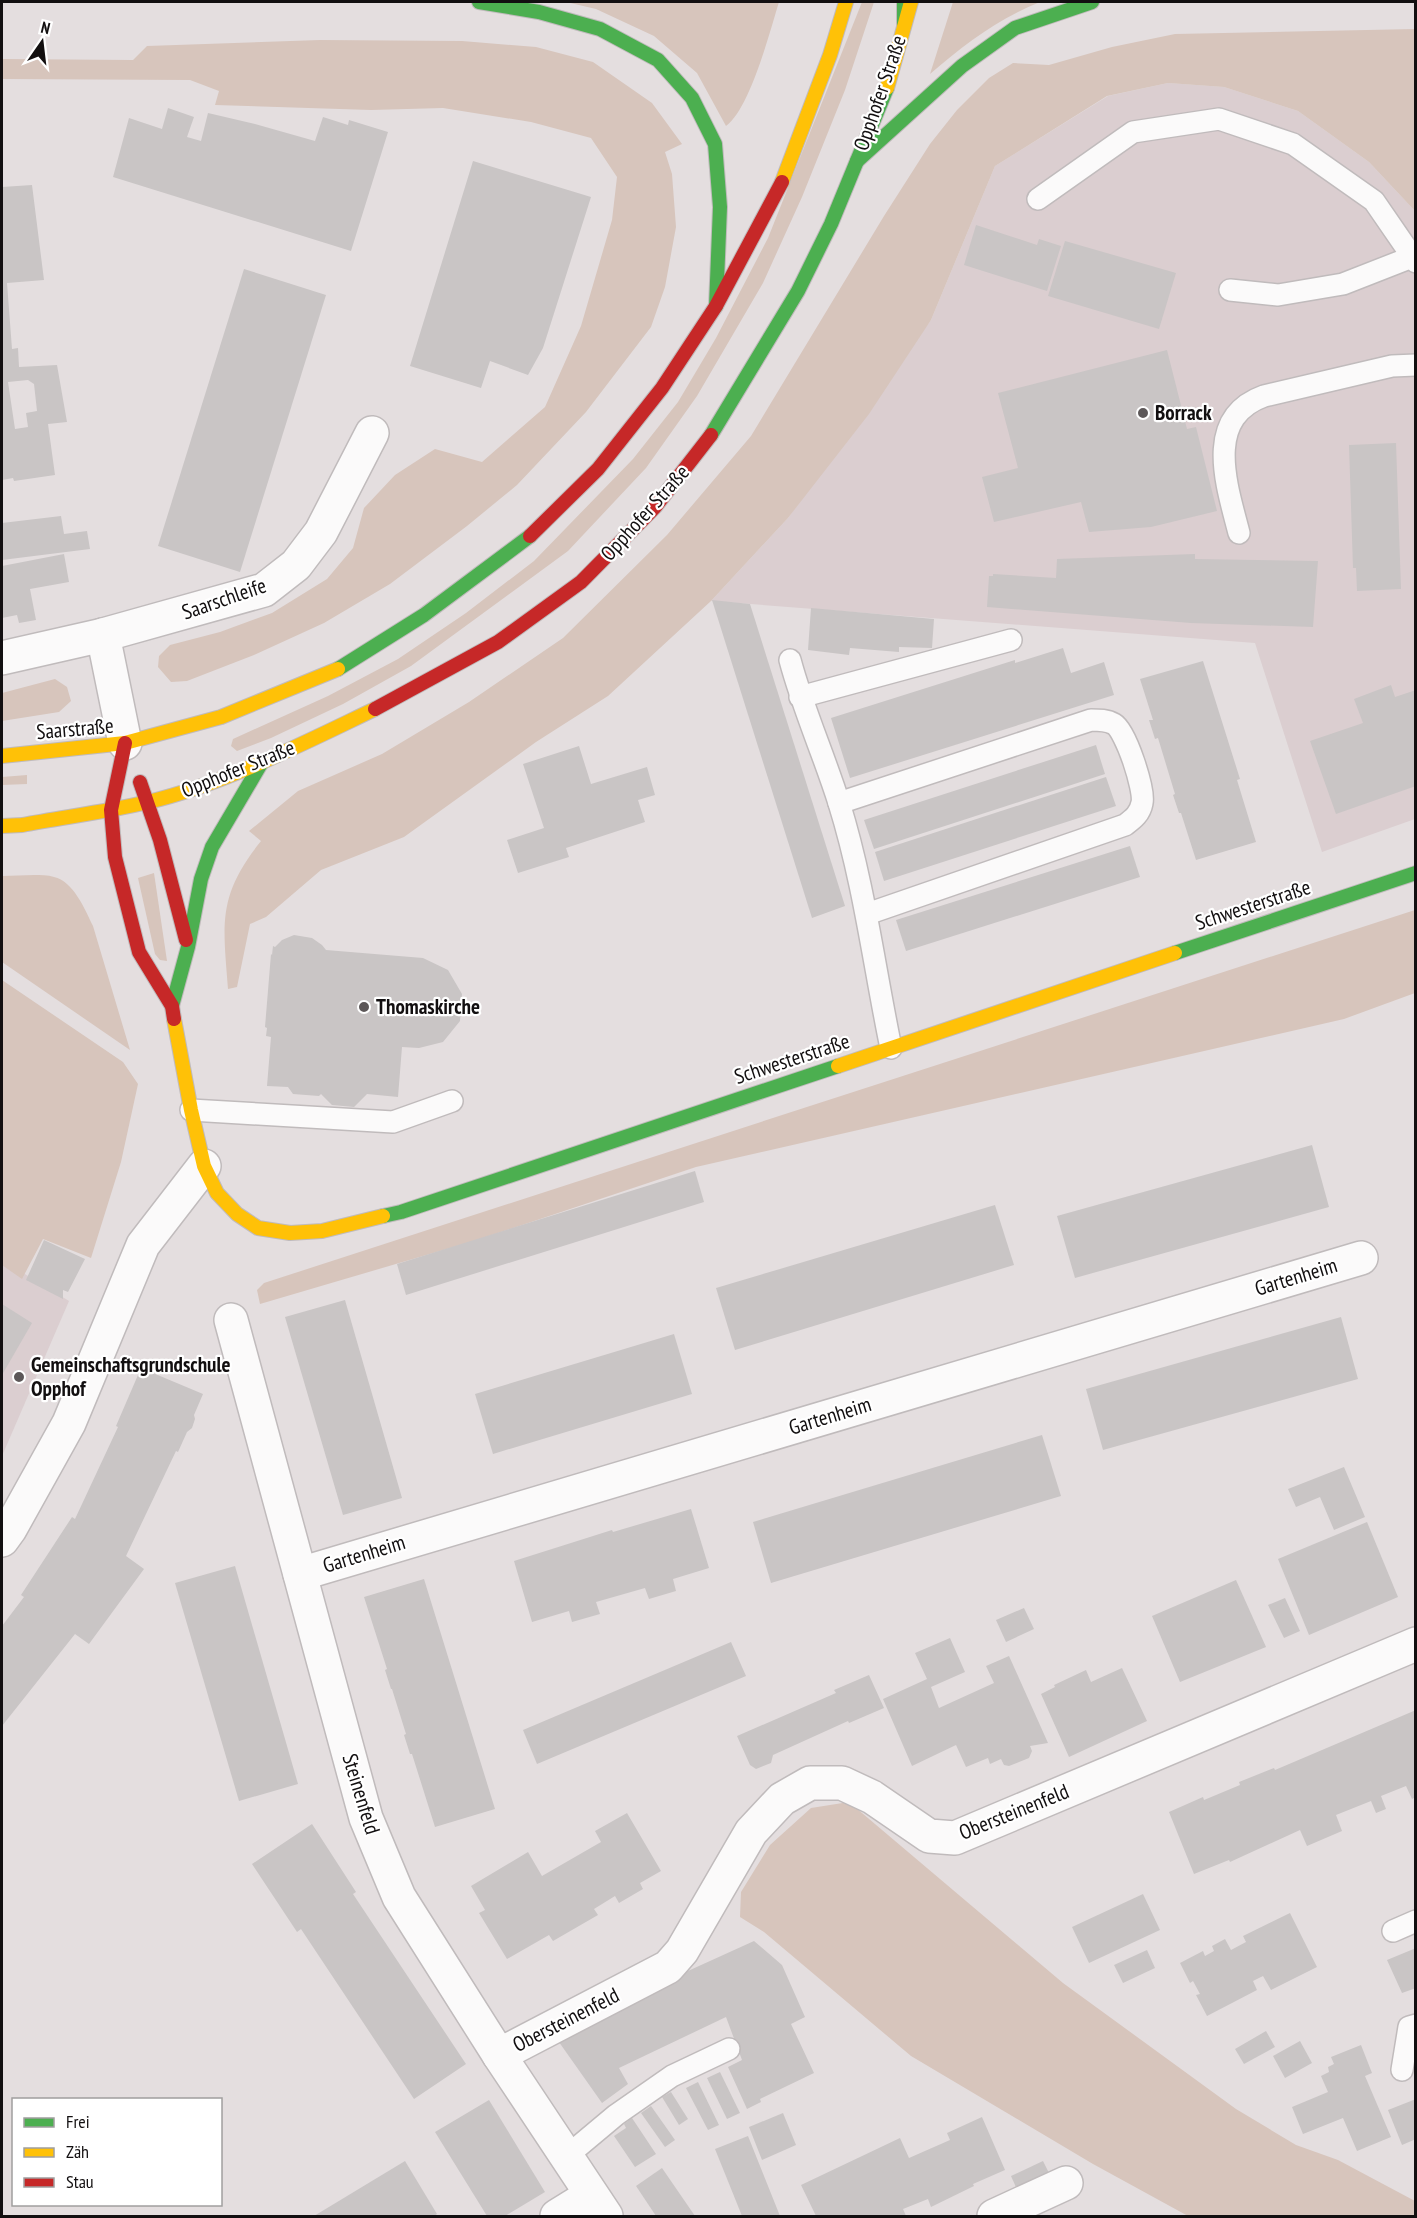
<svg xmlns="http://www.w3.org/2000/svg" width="1417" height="2218" viewBox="0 0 1417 2218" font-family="'PT Sans Narrow',sans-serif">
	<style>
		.built { fill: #dbced0 }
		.green { fill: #d7c5bc }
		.building { fill: #c9c5c5; fill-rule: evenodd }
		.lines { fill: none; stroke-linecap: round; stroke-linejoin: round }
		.lane-casing { stroke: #c0bbbc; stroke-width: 24 }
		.street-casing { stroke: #c0bbbc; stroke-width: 36 }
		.fast-casing { stroke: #c0bbbc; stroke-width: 16 }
		.slow-casing { stroke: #c0bbbc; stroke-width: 16 }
		.jam-casing { stroke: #c0bbbc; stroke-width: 16 }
		.lane { stroke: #fbfafa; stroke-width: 21 }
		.street { stroke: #fbfafa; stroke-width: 33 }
		.fast { stroke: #4caf50; stroke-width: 14 }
		.slow { stroke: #ffc107; stroke-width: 14 }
		.jam { stroke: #c62828; stroke-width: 14 }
		.poi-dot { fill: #5c5758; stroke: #fff; stroke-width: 2 }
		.labels { text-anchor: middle; stroke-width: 4.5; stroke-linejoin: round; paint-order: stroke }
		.street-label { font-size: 21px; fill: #120f10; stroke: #fff }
		.poi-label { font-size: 21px; font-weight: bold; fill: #120f10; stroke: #fff; text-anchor: start }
	</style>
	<rect width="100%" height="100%" fill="#e4dedf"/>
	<g class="built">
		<polygon points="1168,83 1224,87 1298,111 1369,162 1415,211 1415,819 1322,852 1255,643 711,601 788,518 931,320 995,166 1108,96"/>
		<polygon points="2,1260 69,1301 2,1456"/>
	</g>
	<g class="green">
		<path d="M566 2H779C770 31 750 109 726 126L697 73 654 36 596 9Z"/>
		<polygon points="862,2 874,2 845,90 802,197 763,283 697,396 646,468 568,551 411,666 343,704 271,738 237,751 231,746 233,739 328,696 398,659 466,613 534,561 633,459 678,402 716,338 768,238"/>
		<path d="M953 2H1040C998 19 965 44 930 74Z"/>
		<path d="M1415 29V211L1369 162 1298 111 1224 87 1168 83 1107 96 995 166 931 320 869 414 788 518 711 601 608 696 536 742 404 837 321 870 266 917 250 924 237 987 228 989C223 923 217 896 261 841L249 831 298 791 382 754 469 702 563 638 667 535 751 436 884 216 930 144 957 110 989 78 1013 63 1049 65 1112 47 1175 34Z"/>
		<polygon points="320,40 462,41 536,47 593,62 652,103 682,144 665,152 672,174 676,227 665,287 651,327 586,412 517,485 467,526 390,584 324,623 254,655 187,681 171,682 158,667 159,656 170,645 220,632 272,613 327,579 353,548 364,508 395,475 435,449 482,462 545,407 581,326 612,220 617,177 591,138 531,122 443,108 371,110 215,105 219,91 190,80 2,79 2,59 133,60 147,46"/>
		<polygon points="55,679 67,687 71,701 59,712 2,721 2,693"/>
		<polygon points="27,775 27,784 2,785 2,777"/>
		<polygon points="154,873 167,961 160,960 155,954 138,878"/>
		<path d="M34 875C40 875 48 875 54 877 73 881 85 909 93 926L130 1050 2 962V876Z"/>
		<polygon points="1415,910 1415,993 1344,1019 696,1167 474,1241 260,1304 257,1290 264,1283"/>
		<polygon points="2,980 123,1062 138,1084 121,1162 91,1258 43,1239 22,1279 2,1265"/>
		<polygon points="849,1802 1063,1983 1236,2109 1296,2145 1338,2160 1415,2201 1415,2216 1188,2216 1093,2164 911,2056 764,1932 740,1917 741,1892 770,1845 811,1808"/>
	</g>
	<g class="building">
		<polygon points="168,108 194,117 187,137 201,141 208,113 255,124 315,141 323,117 348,125 349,120 388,132 351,251 113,177 129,118 162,129"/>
		<polygon points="473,161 591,197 543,348 528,375 490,361 481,388 410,366"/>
		<path d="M32 185 44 280 7 283 12 349 18 348 19 367 57 365 67 422 48 424 55 475 14 481 13 478 2 480V187ZM28 380 34 384 37 411 26 413 28 427 15 429 8 382Z"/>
		<polygon points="976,225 1037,245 1039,239 1061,246 1047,291 964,265"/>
		<polygon points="1065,241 1176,273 1159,329 1048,296"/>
		<polygon points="244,269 326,295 240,572 158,546"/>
		<polygon points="1167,350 1187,429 1196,427 1217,511 1151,527 1089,532 1081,502 994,522 982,477 1018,468 998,393"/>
		<polygon points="1396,443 1401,589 1357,591 1356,568 1353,568 1349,445"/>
		<polygon points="61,516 64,534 87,531 90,549 2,560 2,523"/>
		<polygon points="64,554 69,582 30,589 36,620 19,623 17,615 2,618 2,566"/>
		<polygon points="1195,554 1195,559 1318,561 1313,627 1191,623 987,607 989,576 993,576 993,574 1056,578 1057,559"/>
		<polygon points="712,600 750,604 845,906 812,918"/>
		<polygon points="811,608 934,619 932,648 899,647 899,652 850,648 849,655 808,650"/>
		<polygon points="1063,648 1071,673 1104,662 1114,695 850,778 831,718 1015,660 1015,663"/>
		<polygon points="1203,661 1240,779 1237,780 1256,842 1196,860 1181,813 1179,813 1173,795 1175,794 1158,738 1155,739 1149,720 1153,720 1140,679"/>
		<polygon points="1391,685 1395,697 1416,690 1416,786 1336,814 1310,741 1363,723 1354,699"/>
		<polygon points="1096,745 1105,774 874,849 864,820"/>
		<polygon points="579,746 591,784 647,767 655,795 638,800 645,822 566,848 569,857 518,873 507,840 544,828 523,764"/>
		<polygon points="1106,777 1116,806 884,881 875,852"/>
		<polygon points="1130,846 1140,877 906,951 896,920"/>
		<polygon points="294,935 312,938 322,945 326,950 423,958 448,970 462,994 460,1021 443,1042 419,1048 402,1047 398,1097 367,1094 354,1107 332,1105 321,1094 319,1096 293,1094 288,1087 267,1086 271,1037 266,1036 267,1028 265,1027 271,954 272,955 273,946 275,947 282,940"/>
		<polygon points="1312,1145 1329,1207 1075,1278 1057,1216"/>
		<polygon points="695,1171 704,1202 406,1295 397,1264"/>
		<polygon points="995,1205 1014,1265 735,1350 716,1288"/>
		<polygon points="44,1240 85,1259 68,1292 63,1290 63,1299 26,1280"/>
		<polygon points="345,1300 402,1498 343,1515 285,1317"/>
		<polygon points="2,1304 32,1323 2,1375"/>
		<polygon points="1341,1317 1358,1379 1103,1450 1086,1389"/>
		<polygon points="674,1334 692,1394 493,1454 475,1394"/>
		<polygon points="141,1368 203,1394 194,1415 195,1419 192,1428 187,1432 178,1452 176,1451 126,1556 144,1569 89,1644 75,1634 2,1726 2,1626 24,1597 21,1595 72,1517 75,1519 118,1427 116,1426"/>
		<polygon points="1042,1435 1061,1496 771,1583 753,1522"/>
		<polygon points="1344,1467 1365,1517 1334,1530 1320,1497 1296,1507 1288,1489"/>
		<polygon points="691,1509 709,1568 673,1579 676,1591 649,1599 645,1588 596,1602 600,1614 572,1622 569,1611 532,1622 514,1561 612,1530 613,1532"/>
		<polygon points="1367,1522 1398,1597 1309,1635 1278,1559"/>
		<polygon points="235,1566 298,1784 239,1801 175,1583"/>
		<polygon points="424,1579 495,1809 435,1827 412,1754 410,1754 404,1735 406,1734 392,1689 391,1689 385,1670 387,1669 364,1597"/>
		<polygon points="1236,1580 1266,1647 1180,1682 1152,1616"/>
		<polygon points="1285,1598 1300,1631 1284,1638 1268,1605"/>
		<polygon points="1024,1608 1034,1629 1006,1642 996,1620"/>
		<polygon points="950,1638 965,1672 931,1687 939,1708 994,1683 986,1666 1009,1656 1048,1743 1030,1746 1032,1751 1029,1758 1009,1766 1004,1765 1001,1759 990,1764 988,1758 966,1767 956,1745 912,1766 883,1699 927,1679 915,1653"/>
		<polygon points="731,1642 746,1676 537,1764 523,1730"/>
		<polygon points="1122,1668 1147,1721 1069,1757 1041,1694 1055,1687 1054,1685 1086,1670 1091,1682"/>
		<polygon points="869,1675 884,1708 849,1723 848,1721 773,1755 771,1763 756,1769 750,1765 737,1736 836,1693 834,1690"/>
		<polygon points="1416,1710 1416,1797 1412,1799 1406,1786 1381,1796 1386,1809 1376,1813 1371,1801 1336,1815 1342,1831 1307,1846 1300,1830 1230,1862 1229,1860 1194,1874 1169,1812 1203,1797 1204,1800 1240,1785 1239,1782 1274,1768 1275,1770"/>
		<polygon points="627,1813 661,1871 640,1883 643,1889 619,1903 615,1896 594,1909 598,1915 553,1941 549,1935 507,1959 479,1913 485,1910 471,1886 528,1852 542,1876 601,1842 595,1831"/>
		<polygon points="312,1824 356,1892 353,1894 466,2064 414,2099 301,1929 297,1932 252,1864"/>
		<polygon points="1143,1894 1160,1930 1089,1963 1072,1927"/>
		<polygon points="1290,1913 1317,1967 1271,1990 1263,1976 1253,1981 1257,1990 1207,2016 1196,1995 1200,1994 1193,1981 1190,1983 1180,1963 1203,1951 1205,1956 1214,1951 1212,1946 1225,1939 1231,1950 1246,1942 1243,1936"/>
		<polygon points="754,1941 782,1965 805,2017 791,2024 814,2073 760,2099 761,2102 747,2109 728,2067 742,2060 726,2017 619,2068 628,2084 602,2103 554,2035 591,2015"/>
		<polygon points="1416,1948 1416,1988 1402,1993 1387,1960"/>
		<polygon points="1147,1950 1155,1968 1123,1983 1114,1965"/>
		<polygon points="1266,2031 1275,2047 1244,2064 1235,2049"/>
		<polygon points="1300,2041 1312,2063 1285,2078 1273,2056"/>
		<polygon points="1361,2045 1372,2073 1365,2076 1391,2137 1357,2151 1343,2118 1303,2134 1292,2107 1328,2092 1321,2076 1329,2072 1328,2067 1334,2064 1331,2057"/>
		<polygon points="720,2072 740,2113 727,2119 707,2078"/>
		<polygon points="698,2082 719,2125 708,2130 686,2088"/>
		<polygon points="671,2092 688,2119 679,2125 662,2097"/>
		<polygon points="1416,2099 1416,2139 1402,2145 1388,2110"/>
		<polygon points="489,2100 545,2192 505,2216 487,2216 435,2132"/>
		<polygon points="651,2106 675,2140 665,2147 641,2113"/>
		<polygon points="783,2113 796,2145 762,2160 749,2127"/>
		<polygon points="982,2117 1005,2170 973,2184 974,2186 931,2207 928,2199 903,2209 906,2216 816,2216 801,2185 900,2138 909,2158 950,2140 947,2133"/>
		<polygon points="632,2118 656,2154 635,2167 614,2136 626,2128 624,2124"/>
		<polygon points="748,2136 780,2216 742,2216 715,2149"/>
		<polygon points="405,2161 437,2214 434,2216 314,2216"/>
		<polygon points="1043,2161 1052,2179 1019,2194 1011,2176"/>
		<polygon points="662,2168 695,2216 656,2216 636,2186"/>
	</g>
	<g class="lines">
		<g class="lane-casing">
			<g id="lane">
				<polyline points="1038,199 1133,132 1219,119 1293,144 1374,201 1416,262"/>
				<polyline points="1230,290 1278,295 1343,284 1412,257"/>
				<path d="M1239 533C1227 486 1203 418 1264 396L1392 366 1416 365"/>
				<path d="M790 660C803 709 824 755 839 803 864 883 874 966 891 1048"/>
				<polyline points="800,697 1011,640"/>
				<path d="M839 803 1091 720C1099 720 1107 720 1114 724 1126 731 1145 790 1142 803 1140 814 1133 819 1125 825L867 914"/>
				<polyline points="191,1110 393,1122 452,1101"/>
				<polyline points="1393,1931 1416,1921"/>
				<polyline points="1402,2070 1409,2027 1416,2025"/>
				<polyline points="567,2156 616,2115 672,2076 729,2049"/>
			</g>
		</g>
		<g class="street-casing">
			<g id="street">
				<polyline points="103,635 125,743"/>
				<polyline points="2,658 103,635 264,590 296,565 321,532 372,433"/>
				<polyline points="231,1320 366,1818 399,1897 499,2055 606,2216"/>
				<polyline points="2,1540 10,1529 69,1423 143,1245 204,1166"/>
				<polyline points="300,1574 1361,1258"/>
				<polyline points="499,2055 668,1967 682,1951 751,1832 782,1799 810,1783 842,1783 872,1797 929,1836 955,1838 1416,1644"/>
				<polyline points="557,2216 591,2195"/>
				<polyline points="994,2216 1066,2183"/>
			</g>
		</g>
		<g class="fast-casing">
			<g id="fast">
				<polyline points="479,2 539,12 600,29 658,60 692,98 715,144 720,207 716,306"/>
				<polyline points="904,2 904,24"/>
				<polyline points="857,161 962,66 1015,28 1092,2"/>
				<polyline points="711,435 798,291 831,224 887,88"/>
				<polyline points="338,669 424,615 530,536"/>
				<polyline points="1175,953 1416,873"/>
				<polyline points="172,1006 188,947 201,879 212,847 262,762"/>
				<polyline points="383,1216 401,1212 838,1066"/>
			</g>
		</g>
		<g class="slow-casing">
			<g id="slow">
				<polyline points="887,88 911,2"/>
				<polyline points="782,182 830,55 846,2"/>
				<polyline points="2,756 125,743 221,717 338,669"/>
				<path d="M2 826 22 825C64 817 106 812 148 802 224 784 304 743 375 709"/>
				<polyline points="174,1019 191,1110 204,1166 217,1193 237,1214 258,1228 290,1233 322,1231 383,1216"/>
				<polyline points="838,1066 1175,953"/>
			</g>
		</g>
		<g class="jam-casing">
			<g id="jam">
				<polyline points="530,536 598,469 662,388 716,306 782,182"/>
				<polyline points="375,709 498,642 581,582 655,507 711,435"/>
				<polyline points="125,743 111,810 115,857 139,952 172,1006 174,1019"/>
				<polyline points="140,782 160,840 186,940"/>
			</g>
		</g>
		<use href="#lane" class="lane"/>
		<use href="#street" class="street"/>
		<use href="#fast" class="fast"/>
		<use href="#slow" class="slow"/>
		<use href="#jam" class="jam"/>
	</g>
	<g class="poi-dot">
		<circle cx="1143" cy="413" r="6"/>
		<circle cx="364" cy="1007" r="6"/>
		<circle cx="19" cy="1377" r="6"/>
	</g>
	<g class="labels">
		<g class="street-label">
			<text transform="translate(880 93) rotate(-71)" y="7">Opphofer Straße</text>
			<text transform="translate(645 513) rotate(-48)" y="7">Opphofer Straße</text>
			<text transform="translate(224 599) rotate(-19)" y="7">Saarschleife</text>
			<text transform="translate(75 729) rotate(-5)" y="7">Saarstraße</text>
			<text transform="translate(238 769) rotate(-22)" y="7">Opphofer Straße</text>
			<text transform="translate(1253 905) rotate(-18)" y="7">Schwesterstraße</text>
			<text transform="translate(792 1059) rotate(-18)" y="7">Schwesterstraße</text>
			<text transform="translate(1296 1277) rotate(-17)" y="7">Gartenheim</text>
			<text transform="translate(830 1416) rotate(-17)" y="7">Gartenheim</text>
			<text transform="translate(364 1554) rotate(-17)" y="7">Gartenheim</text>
			<text transform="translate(361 1794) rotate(73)" y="7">Steinenfeld</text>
			<text transform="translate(1014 1812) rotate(-22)" y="7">Obersteinenfeld</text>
			<text transform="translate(566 2020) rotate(-27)" y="7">Obersteinenfeld</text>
		</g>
		<g class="poi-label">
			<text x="1155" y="420">Borrack</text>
			<text x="376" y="1014">Thomaskirche</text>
			<text x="31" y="1372">Gemeinschaftsgrundschule<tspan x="31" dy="24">Opphof</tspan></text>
		</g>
	</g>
	<rect width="1417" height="2218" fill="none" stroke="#120f10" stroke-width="6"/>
	<rect x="12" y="2098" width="210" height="108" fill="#ffffff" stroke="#a09f9f" stroke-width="1.5"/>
	<rect x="24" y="2118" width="30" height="9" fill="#4caf50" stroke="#a09f9f" stroke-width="1.5"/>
	<text x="66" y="2128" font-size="18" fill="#120f10">Frei</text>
	<rect x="24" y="2148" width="30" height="9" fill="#ffc107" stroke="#a09f9f" stroke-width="1.5"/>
	<text x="66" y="2158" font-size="18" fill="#120f10">Zäh</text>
	<rect x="24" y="2178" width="30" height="9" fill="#c62828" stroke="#a09f9f" stroke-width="1.5"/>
	<text x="66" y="2188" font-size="18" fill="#120f10">Stau</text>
	<g transform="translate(42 42) rotate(14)" stroke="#ffffff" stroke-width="4.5" paint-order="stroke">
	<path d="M0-4.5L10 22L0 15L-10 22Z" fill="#120f10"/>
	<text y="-9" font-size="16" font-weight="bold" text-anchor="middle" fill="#120f10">N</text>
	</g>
</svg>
